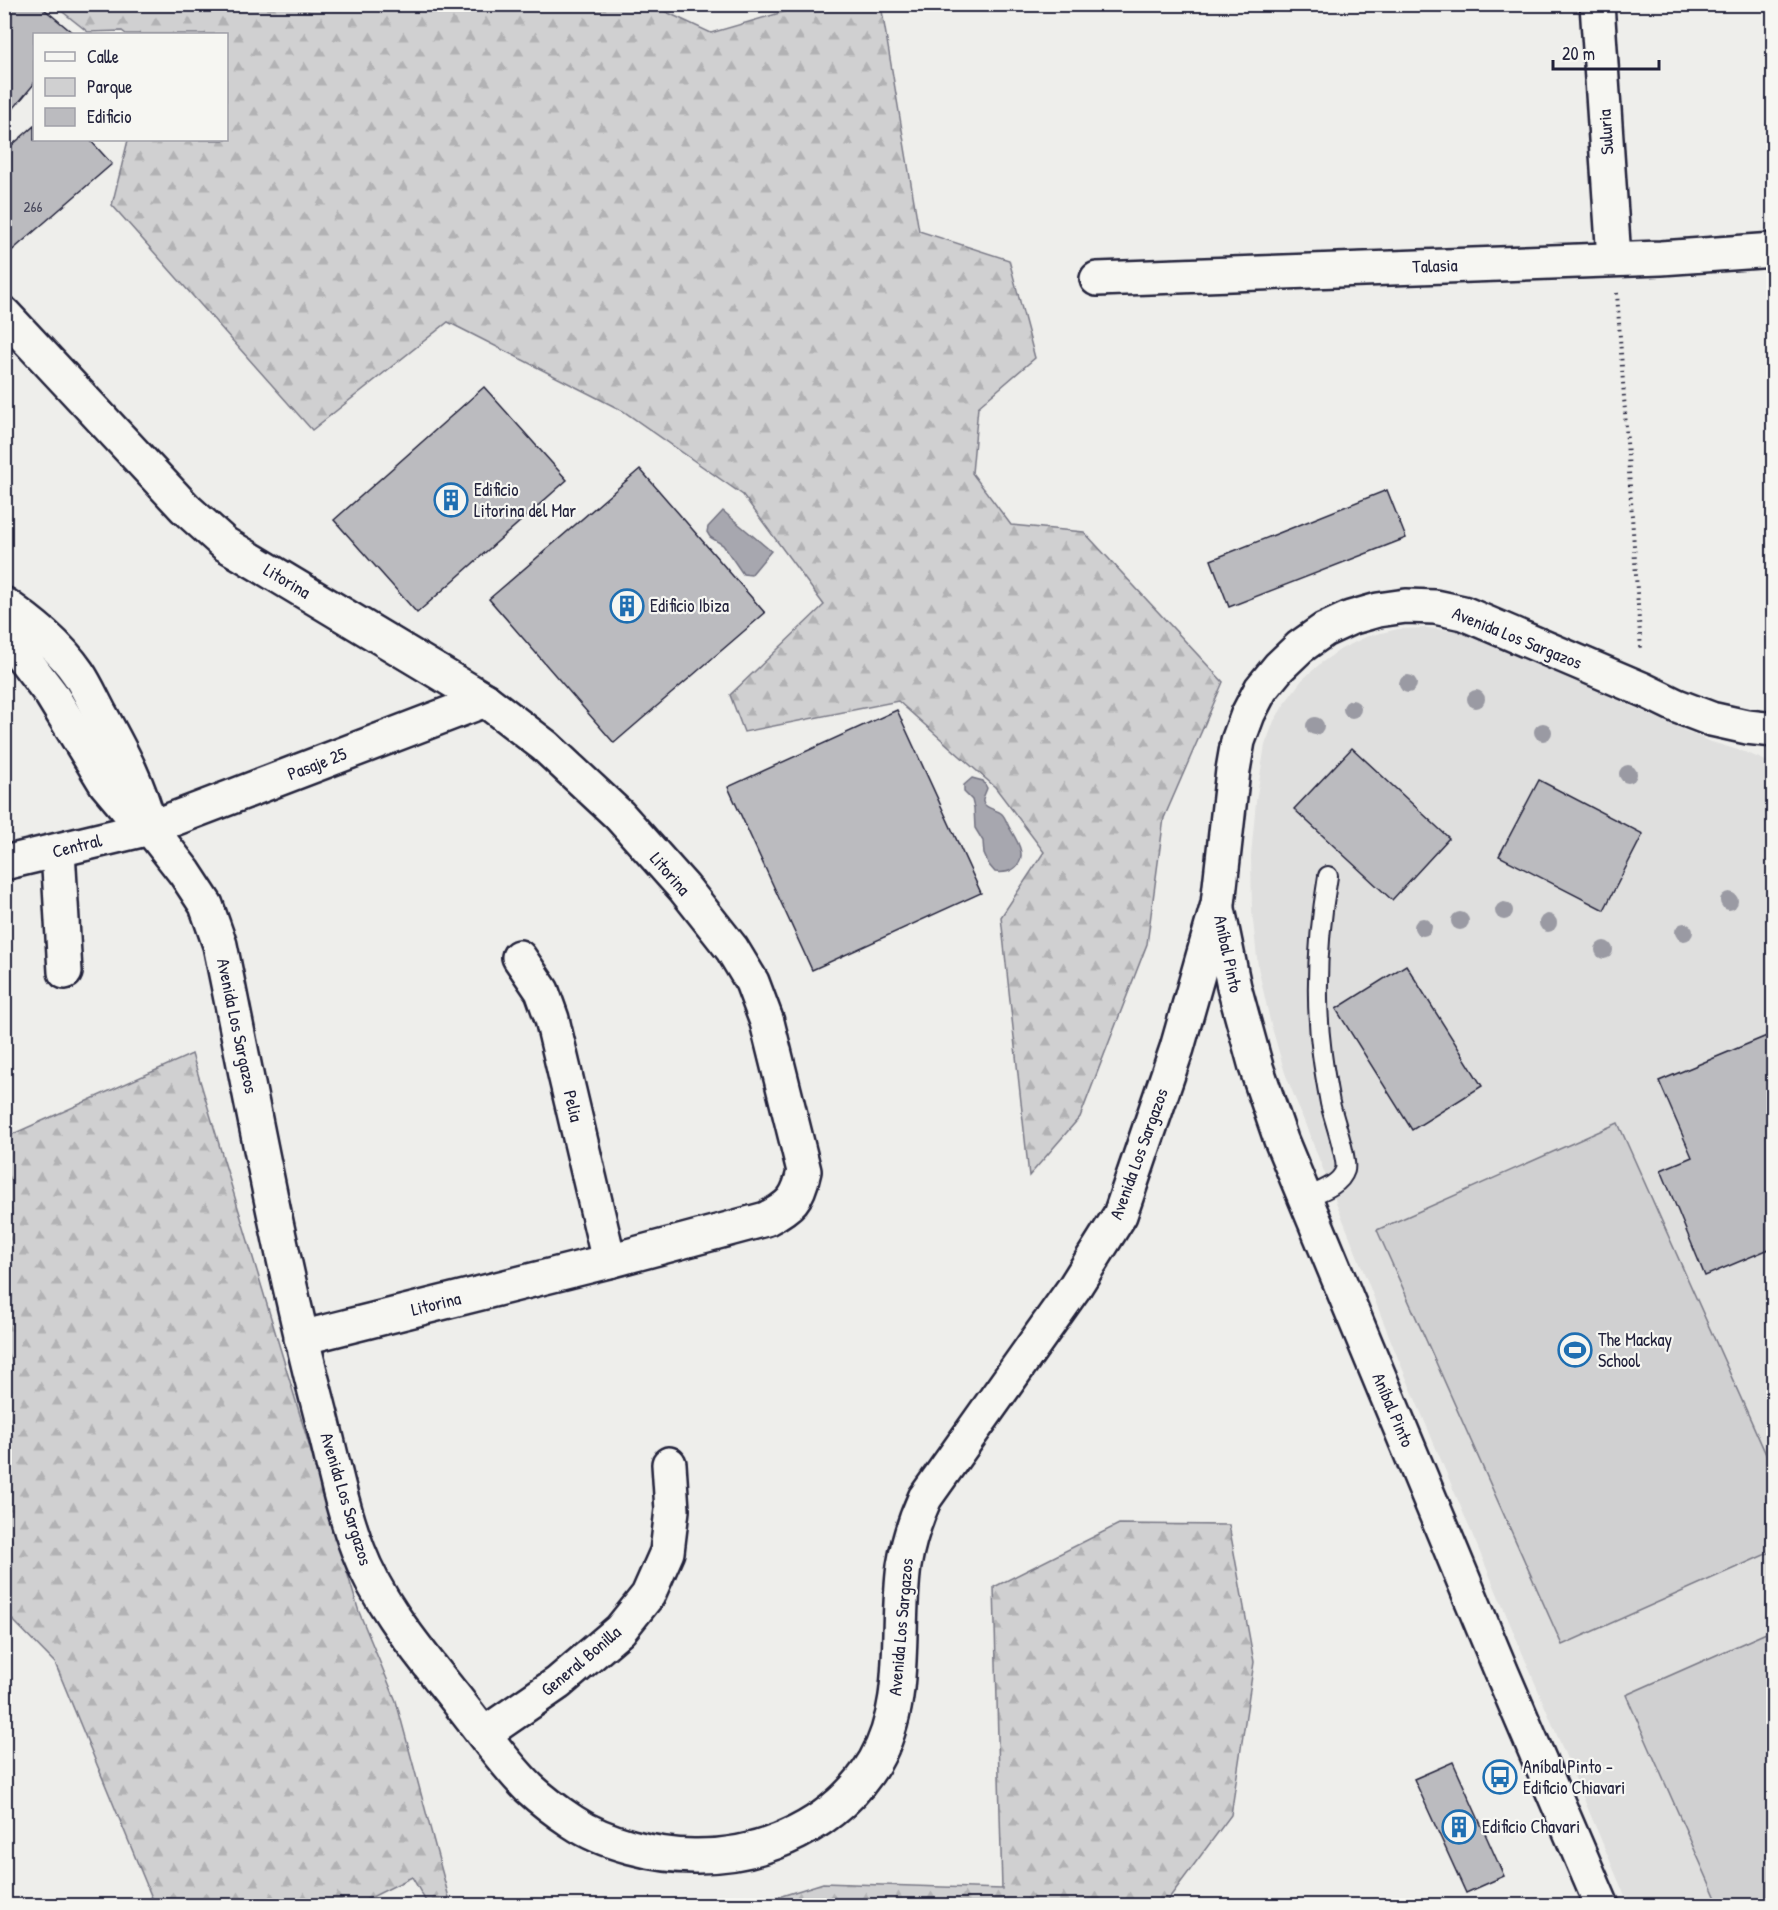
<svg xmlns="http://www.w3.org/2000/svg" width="1778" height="1910" viewBox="0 0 1778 1910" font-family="'Patrick Hand',sans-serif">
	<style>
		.built { fill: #dfdfde }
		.forest { fill: url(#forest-firs); stroke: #797986; stroke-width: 1.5 }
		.park { fill: #d0d0d1; stroke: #797986; stroke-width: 1.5 }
		.water { fill: #a7a7af; stroke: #727281; stroke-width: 1.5 }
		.building { fill: #bbbbbf; stroke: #22223b; stroke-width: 1.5 }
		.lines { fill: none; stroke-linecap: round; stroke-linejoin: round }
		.service-casing { stroke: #22223b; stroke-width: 22 }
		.minor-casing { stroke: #22223b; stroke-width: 38 }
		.tertiary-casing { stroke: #22223b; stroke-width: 38 }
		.path { stroke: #22223b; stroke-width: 4; stroke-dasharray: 1.5 4.5; stroke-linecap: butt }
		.service { stroke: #f6f6f2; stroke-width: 18 }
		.minor { stroke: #f6f6f2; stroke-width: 33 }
		.tertiary { stroke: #f6f6f2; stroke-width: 33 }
		.tree { fill: #9a9aa3 }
		.labels { text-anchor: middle; stroke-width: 4.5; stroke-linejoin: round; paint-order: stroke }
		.number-label { font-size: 15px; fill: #48485c }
		.street-label { font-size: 18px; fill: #22223b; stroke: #f6f6f2 }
		.poi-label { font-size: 18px; fill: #22223b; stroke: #f6f6f2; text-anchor: start }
	</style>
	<defs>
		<pattern id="forest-firs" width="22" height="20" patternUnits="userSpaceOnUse" patternTransform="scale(1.5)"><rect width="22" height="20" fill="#d0d0d1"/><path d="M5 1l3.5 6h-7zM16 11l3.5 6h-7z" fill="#b2b2b4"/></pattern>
	</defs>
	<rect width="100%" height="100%" fill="#eeeeeb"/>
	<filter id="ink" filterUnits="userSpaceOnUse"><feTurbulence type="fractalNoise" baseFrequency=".0167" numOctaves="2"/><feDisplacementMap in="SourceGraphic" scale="12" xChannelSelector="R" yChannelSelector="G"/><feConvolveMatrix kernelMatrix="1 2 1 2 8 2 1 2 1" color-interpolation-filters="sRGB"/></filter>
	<g filter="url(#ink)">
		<polygon class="built" points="1427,628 1457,631 1485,640 1708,741 1745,752 1773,764 1773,1905 1629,1906 1395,1351 1285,1073 1270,1021 1258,967 1252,912 1251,856 1256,801 1265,745 1274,721 1287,700 1302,680 1321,663 1341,649 1368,636 1398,629"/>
		<g class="forest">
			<polygon points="649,4 711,33 807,5 881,5 919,231 1009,260 1035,358 978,407 972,473 1011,525 1084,532 1223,682 1164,818 1147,944 1080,1117 1029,1176 1001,917 1044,852 995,787 898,701 744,732 730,695 824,605 743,495 623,411 448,322 312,430 112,205 128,140 226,140 226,34 126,34 122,31 88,32 54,5"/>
			<polygon points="192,1054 359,1612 396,1701 451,1905 428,1905 412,1877 356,1905 155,1905 55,1663 5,1612 4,1138"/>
			<polygon points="1119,1524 1229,1525 1254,1662 1231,1815 1164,1905 753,1905 823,1883 1002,1889 994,1587"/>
		</g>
		<g class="park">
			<polygon points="1618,1123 1773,1470 1773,1551 1562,1645 1377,1230"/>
			<polygon points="1773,1630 1773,1905 1719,1905 1626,1695"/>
		</g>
		<g class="water">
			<polygon points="723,511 771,551 751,575 743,574 723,545 710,537 707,532 708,527"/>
			<path d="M972 778 983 781 987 788C986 792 982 798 983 801 984 809 997 809 1002 814 1005 817 1007 823 1009 827 1016 839 1030 858 1013 869 1007 873 1002 873 995 872L989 865 984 854 983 841 975 828 974 808 972 800 964 792V785Z"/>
		</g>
		<g class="building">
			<polygon points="4,4 38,4 74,34 34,34 34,84 4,120"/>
			<polygon points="34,126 34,140 90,140 112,164 8,254 4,250 4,152"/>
			<polygon points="484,387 567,480 417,613 334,520"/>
			<polygon points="640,469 765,613 614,743 489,599"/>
			<polygon points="1387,490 1406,538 1229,607 1211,560"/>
			<polygon points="897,710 981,893 812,970 728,787"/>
			<polygon points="1352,748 1449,838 1392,900 1294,809"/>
			<polygon points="1539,780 1643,834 1604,910 1499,856"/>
			<polygon points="1406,965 1482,1086 1412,1130 1336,1009"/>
			<polygon points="1774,1033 1774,1247 1705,1276 1661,1170 1692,1157 1659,1081"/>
			<polygon points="1453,1762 1504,1876 1466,1893 1414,1779"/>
		</g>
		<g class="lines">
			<g class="service-casing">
				<path id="service" d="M1305 1198C1318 1192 1340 1186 1345 1170 1348 1159 1333 1117 1330 1103 1327 1087 1324 1070 1322 1054 1314 994 1318 935 1328 876"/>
			</g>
			<g class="minor-casing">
				<g id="minor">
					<polyline points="1597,4 1614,259"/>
					<polyline points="1097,279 1661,258 1774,250"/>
					<path d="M4 314 185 508 225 544 485 700 545 746 619 815 684 888 732 949 752 982 767 1022 804 1171C798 1199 791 1206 766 1219L609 1261 301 1338"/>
					<polyline points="58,851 65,972"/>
					<polyline points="4,863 150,828 485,700"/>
					<polyline points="519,957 542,991 552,1019 609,1261"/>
					<polyline points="484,1734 558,1683 620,1630 648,1595 667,1552 672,1510 669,1464"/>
				</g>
			</g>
			<g class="tertiary-casing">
				<g id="tertiary">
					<path d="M4 604C31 623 59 645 78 673 87 686 94 703 102 717 122 753 140 787 150 827"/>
					<path d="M4 641 15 647 51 694 106 784 127 809 150 828 185 873 206 905 220 945C252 1100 280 1258 320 1411 332 1457 341 1506 358 1550 379 1605 417 1649 453 1695 477 1725 502 1761 529 1788 542 1800 558 1812 573 1822 604 1843 656 1856 694 1856 766 1857 837 1824 875 1761 909 1702 895 1631 904 1566 908 1542 915 1520 925 1498L1074 1288 1120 1215 1177 1048 1218 904 1233 770 1238 741 1248 714 1261 689 1279 667 1300 647 1324 630 1350 618 1378 610 1406 606 1435 607 1463 613 1644 690 1677 706 1711 719 1747 727 1774 730"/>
					<polyline points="1218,909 1234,987 1256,1067 1281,1140 1502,1673 1602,1906"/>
				</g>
			</g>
			<polyline class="path" points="1617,293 1641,650"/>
			<use href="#service" class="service"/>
			<use href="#minor" class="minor"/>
			<use href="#tertiary" class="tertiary"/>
		</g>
		<g class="tree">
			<circle cx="1408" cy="684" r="9"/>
			<circle cx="1476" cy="699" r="9"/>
			<circle cx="1352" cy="709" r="9"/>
			<circle cx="1315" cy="726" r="9"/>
			<circle cx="1543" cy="732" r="9"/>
			<circle cx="1628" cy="774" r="9"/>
			<circle cx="1729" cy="901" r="9"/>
			<circle cx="1504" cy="911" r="9"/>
			<circle cx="1460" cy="921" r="9"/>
			<circle cx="1548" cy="923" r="9"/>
			<circle cx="1423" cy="927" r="9"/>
			<circle cx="1684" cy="932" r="9"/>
			<circle cx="1604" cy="950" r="9"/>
		</g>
	</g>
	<defs>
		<g id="building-ring" transform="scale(1.725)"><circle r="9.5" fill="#f6f6f2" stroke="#1f6fb2" stroke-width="1.5"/><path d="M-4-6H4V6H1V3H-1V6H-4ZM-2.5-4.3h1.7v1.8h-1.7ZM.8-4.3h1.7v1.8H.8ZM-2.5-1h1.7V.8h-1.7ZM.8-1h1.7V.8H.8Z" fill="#1f6fb2"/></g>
		<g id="stadium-ring" transform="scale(1.725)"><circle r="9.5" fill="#f6f6f2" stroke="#1f6fb2" stroke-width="1.5"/><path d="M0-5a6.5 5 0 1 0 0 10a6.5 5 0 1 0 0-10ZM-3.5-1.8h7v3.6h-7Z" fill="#1f6fb2"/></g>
		<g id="bus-ring" transform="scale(1.725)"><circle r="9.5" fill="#f6f6f2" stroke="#1f6fb2" stroke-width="1.5"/><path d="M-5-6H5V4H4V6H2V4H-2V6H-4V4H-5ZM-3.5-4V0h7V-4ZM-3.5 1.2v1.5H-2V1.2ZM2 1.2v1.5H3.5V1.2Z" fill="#1f6fb2"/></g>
	</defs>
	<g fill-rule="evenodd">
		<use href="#building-ring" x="451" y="500"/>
		<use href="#building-ring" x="627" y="606"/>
		<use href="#stadium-ring" x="1575" y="1350"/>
		<use href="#bus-ring" x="1500" y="1777"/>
		<use href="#building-ring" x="1459" y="1827"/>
	</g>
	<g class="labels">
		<g class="number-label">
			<text x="33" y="212">266</text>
		</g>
		<g class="street-label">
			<text transform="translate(1606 132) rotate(-94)" y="6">Suluria</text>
			<text transform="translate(1435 266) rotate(-2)" y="6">Talasia</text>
			<text transform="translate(287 581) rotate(31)" y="6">Litorina</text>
			<text transform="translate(1517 638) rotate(22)" y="6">Avenida Los Sargazos</text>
			<text transform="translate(317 764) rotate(-21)" y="6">Pasaje 25</text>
			<text transform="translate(77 846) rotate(-14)" y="6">Central</text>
			<text transform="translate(670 874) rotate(49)" y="6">Litorina</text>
			<text transform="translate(1228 954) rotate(78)" y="6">Aníbal Pinto</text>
			<text transform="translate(237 1026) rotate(78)" y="6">Avenida Los Sargazos</text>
			<text transform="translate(573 1106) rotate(77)" y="6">Pelia</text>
			<text transform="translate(1139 1154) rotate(-70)" y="6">Avenida Los Sargazos</text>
			<text transform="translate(436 1304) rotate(-14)" y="6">Litorina</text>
			<text transform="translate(1393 1410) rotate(67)" y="6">Aníbal Pinto</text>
			<text transform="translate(346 1499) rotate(73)" y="6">Avenida Los Sargazos</text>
			<text transform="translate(901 1627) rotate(-85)" y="6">Avenida Los Sargazos</text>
			<text transform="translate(581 1661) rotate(-40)" y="6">General Bonilla</text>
		</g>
		<g class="poi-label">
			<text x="474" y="496">Edificio<tspan x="474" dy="21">Litorina del Mar</tspan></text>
			<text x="650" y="612">Edificio Ibiza</text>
			<text x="1598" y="1346">The Mackay<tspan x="1598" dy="21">School</tspan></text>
			<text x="1523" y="1773">Aníbal Pinto -<tspan x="1523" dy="21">Edificio Chiavari</tspan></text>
			<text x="1482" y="1833">Edificio Chavari</text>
		</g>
	</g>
	<rect width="1778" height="1910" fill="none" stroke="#f6f6f2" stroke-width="24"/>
	<rect x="12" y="12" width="1754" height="1886" fill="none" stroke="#22223b" stroke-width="2" filter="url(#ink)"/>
	<rect x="33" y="33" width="195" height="108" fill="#f6f6f2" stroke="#a1a1a9" stroke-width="1.5"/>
	<rect x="45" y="52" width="30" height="9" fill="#f6f6f2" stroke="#a1a1a9" stroke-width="1.5"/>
	<text x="87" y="63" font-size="18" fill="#22223b">Calle</text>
	<rect x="45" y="78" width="30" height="18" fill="#d0d0d1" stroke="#a1a1a9" stroke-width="1.5"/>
	<text x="87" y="93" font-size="18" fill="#22223b">Parque</text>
	<rect x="45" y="108" width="30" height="18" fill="#bbbbbf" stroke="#a1a1a9" stroke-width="1.5"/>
	<text x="87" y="123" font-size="18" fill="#22223b">Edificio</text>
	<path d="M1553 60v9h106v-9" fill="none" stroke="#22223b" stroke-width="3"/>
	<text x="1562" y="60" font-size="18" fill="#22223b" stroke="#f6f6f2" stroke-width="4.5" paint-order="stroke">20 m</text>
</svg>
